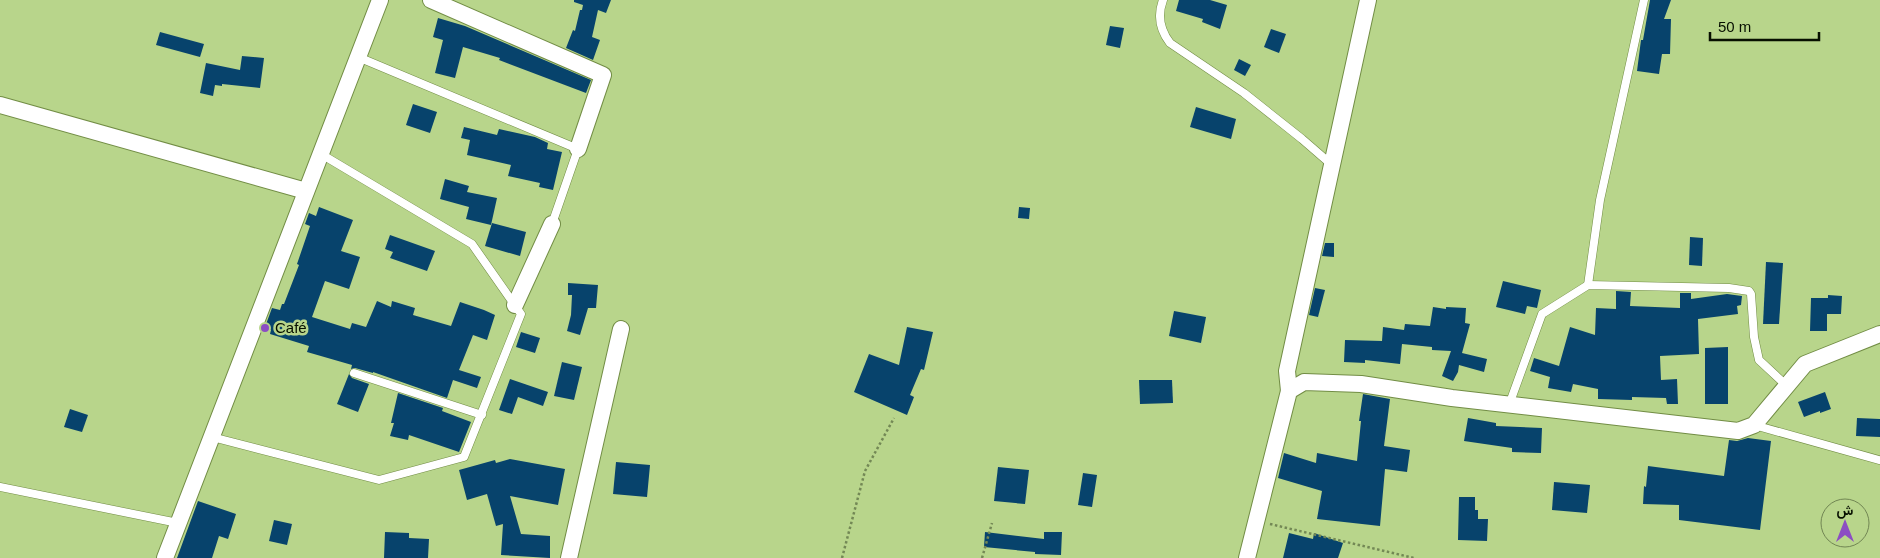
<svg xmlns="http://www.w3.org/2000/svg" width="1880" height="558" viewBox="0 0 1880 558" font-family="Arial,Vazirmatn,sans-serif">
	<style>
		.building { fill: #07436c }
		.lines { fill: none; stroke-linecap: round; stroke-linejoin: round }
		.service-casing { stroke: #728d45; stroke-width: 9 }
		.minor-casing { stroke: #728d45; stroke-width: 18 }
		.path { stroke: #738855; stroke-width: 2.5; stroke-dasharray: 2.5 2.5; stroke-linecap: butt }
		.service { stroke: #fff; stroke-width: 8 }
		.minor { stroke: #fff; stroke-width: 16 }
		.poi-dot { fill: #8c4dc3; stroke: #b8d58b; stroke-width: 2 }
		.labels { text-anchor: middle; stroke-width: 5; stroke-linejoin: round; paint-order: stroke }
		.poi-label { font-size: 15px; fill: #070f00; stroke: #b8d58b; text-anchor: start }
	</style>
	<rect width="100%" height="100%" fill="#b8d58b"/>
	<g class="building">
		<polygon points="574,0 611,0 606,13 598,10 592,37 600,40 593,60 566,48 573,30 575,31 580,10 582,10 583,5 574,2"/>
		<polygon points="1179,0 1210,0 1227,5 1220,29 1202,22 1203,19 1176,11"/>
		<polygon points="1650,0 1671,0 1664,19 1671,19 1670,54 1662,54 1659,74 1637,71 1641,40 1643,40"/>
		<polygon points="438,18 465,26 591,80 586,93 499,60 500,58 463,47 455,78 435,73 443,40 433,37"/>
		<polygon points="1110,26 1124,28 1120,48 1106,45"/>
		<polygon points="1271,29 1286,34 1279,53 1264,47"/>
		<polygon points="160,32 204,44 200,57 156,45"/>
		<polygon points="242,56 264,58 260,88 222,84 222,86 215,85 213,96 200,93 206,63 240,70"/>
		<polygon points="1239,59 1251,65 1245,76 1234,70"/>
		<polygon points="413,104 437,112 430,133 406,125"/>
		<polygon points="1196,107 1236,119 1231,139 1190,127"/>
		<polygon points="464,127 497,135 499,129 535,137 548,143 547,149 562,152 553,190 539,187 540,183 508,176 511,165 467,155 470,140 461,138"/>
		<polygon points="445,179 469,186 467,192 497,198 491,225 466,219 469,207 440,199"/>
		<polygon points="319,207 353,220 341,251 360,257 349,289 325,281 312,317 350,329 352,323 366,327 377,301 391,307 392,301 415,308 413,315 451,326 460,302 484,310 495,315 487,340 473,335 459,370 481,377 477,388 453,380 447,398 373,372 373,373 355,368 351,369 352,365 307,352 309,346 270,334 271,330 265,327 272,308 280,310 282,304 284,304 299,265 297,264 310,226 305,224 309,213 316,216"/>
		<polygon points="1019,207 1030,208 1029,219 1018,218"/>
		<polygon points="492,223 526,232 520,256 485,246"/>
		<polygon points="390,235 435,251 427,271 390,258 393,252 385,249"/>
		<polygon points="1690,237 1703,238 1702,266 1689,265"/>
		<polygon points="1325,243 1334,243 1334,257 1322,256"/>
		<polygon points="1766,262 1783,263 1779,324 1763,324"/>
		<polygon points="1503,281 1541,290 1537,308 1527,306 1525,314 1496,307"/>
		<polygon points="568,283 598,285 596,308 588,308 580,335 567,331 571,315 572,295 568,295"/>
		<polygon points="1315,288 1325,290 1318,317 1309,315"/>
		<polygon points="1616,291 1631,292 1630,306 1680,308 1680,293 1691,293 1691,299 1727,294 1742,296 1741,305 1737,306 1738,314 1698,319 1699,354 1660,356 1661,380 1677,379 1678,404 1667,404 1666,398 1632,397 1632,400 1598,399 1598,389 1573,384 1571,392 1548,388 1550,377 1530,371 1534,358 1559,366 1570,327 1595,335 1596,308 1616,309"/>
		<polygon points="1828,295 1842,296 1841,314 1827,314 1827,331 1810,331 1811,298 1828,298"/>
		<polygon points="1433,307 1446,309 1446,307 1466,308 1465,323 1470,324 1462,353 1487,359 1484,372 1459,365 1458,372 1453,381 1442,376 1451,351 1432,350 1432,347 1402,344 1400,364 1365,360 1365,363 1344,362 1345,340 1382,341 1383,327 1404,330 1405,324 1430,326"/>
		<polygon points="1174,311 1206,317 1201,343 1169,336"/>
		<polygon points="907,327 933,332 924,370 921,369 910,395 914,397 907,415 854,392 869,354 899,365"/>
		<polygon points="521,332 540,338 535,353 516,347"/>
		<polygon points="1728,347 1728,404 1705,404 1705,348"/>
		<polygon points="562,362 582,367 574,400 554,396"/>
		<polygon points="349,374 352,378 369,384 358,412 337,404"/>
		<polygon points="510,379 548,392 543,406 518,397 512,414 499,410"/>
		<polygon points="1139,380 1172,380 1173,403 1140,404"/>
		<polygon points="1825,392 1831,409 1820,413 1820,411 1804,417 1798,402"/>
		<polygon points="398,393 443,408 442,411 471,422 459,452 409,435 408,440 390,436 394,423 391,423"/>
		<polygon points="1363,394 1390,399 1384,446 1410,450 1407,472 1385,469 1380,526 1317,519 1322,491 1278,478 1284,453 1316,463 1317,453 1357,461 1361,421 1359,421"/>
		<polygon points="70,409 88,415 82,432 64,427"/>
		<polygon points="1468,418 1496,423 1496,426 1542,428 1541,453 1512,452 1512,448 1464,441"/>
		<polygon points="1857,418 1880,419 1880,437 1856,436"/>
		<polygon points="1748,438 1771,441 1760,530 1679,520 1679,505 1643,504 1644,486 1646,487 1648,466 1724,476 1729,440 1737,441"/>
		<polygon points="510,459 565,469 558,505 510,496 521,534 550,536 550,558 501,555 503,524 496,526 487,494 467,500 459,470 495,460 496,463"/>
		<polygon points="616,462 650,465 647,497 613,494"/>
		<polygon points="998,467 1029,470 1025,504 994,501"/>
		<polygon points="1083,473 1097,475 1092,507 1078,505"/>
		<polygon points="1554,482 1590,485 1587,513 1552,510"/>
		<polygon points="1459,497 1475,497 1475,510 1478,510 1478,519 1488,519 1487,541 1458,540"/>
		<polygon points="198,501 236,514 228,539 219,536 212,558 177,558"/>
		<polygon points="274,520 292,524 287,545 269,541"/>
		<polygon points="385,532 409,533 409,538 429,539 428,558 384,558"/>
		<polygon points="985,532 1044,539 1044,532 1062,532 1061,555 1035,554 1035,552 984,547"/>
		<polygon points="1289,533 1313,539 1314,533 1343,543 1338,558 1283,558"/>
	</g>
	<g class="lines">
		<g class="service-casing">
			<g id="service">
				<path d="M1163 0C1157 16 1160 30 1170 43L1244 93 1302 139 1332 165"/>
				<polyline points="358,57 578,149 552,224"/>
				<polyline points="1588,285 1600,200 1644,0"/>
				<polyline points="354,373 482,415"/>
				<polyline points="1509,405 1542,314 1588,285 1729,288 1749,291 1751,294 1754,337 1759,360 1787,386"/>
				<polyline points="1754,425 1879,460"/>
				<polyline points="212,437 379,480 464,457 521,314 472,244 321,154"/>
				<polyline points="0,487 178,523"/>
			</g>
		</g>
		<g class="minor-casing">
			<g id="minor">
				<polyline points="431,0 603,75 578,149"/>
				<polyline points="0,105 306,191"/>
				<polyline points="515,305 552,224"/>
				<polyline points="1289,391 1287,371 1368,0"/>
				<polyline points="165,558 380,0"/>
				<polyline points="569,558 621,329"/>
				<polyline points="1247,558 1289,391 1304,382 1361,384 1452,398 1738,431 1754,425 1805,364 1880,334"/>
			</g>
		</g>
		<g class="path">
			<polyline points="1270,524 1414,558"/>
			<polyline points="842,558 865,471 894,418"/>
			<polyline points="982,558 992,523"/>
		</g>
		<use href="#service" class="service"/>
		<use href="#minor" class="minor"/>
	</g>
	<circle class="poi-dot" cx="265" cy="328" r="5"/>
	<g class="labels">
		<g class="poi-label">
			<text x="275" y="333">Café</text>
		</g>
	</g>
	<g transform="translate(1845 523)"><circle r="24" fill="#b8d58b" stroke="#718653"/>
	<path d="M0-4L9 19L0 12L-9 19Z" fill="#8c4dc3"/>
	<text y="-8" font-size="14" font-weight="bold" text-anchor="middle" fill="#070f00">ش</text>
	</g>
	<path d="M1710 32v8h109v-8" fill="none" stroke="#070f00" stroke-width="2.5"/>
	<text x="1718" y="32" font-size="15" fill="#070f00" stroke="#b8d58b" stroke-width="4" paint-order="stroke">50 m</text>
</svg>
